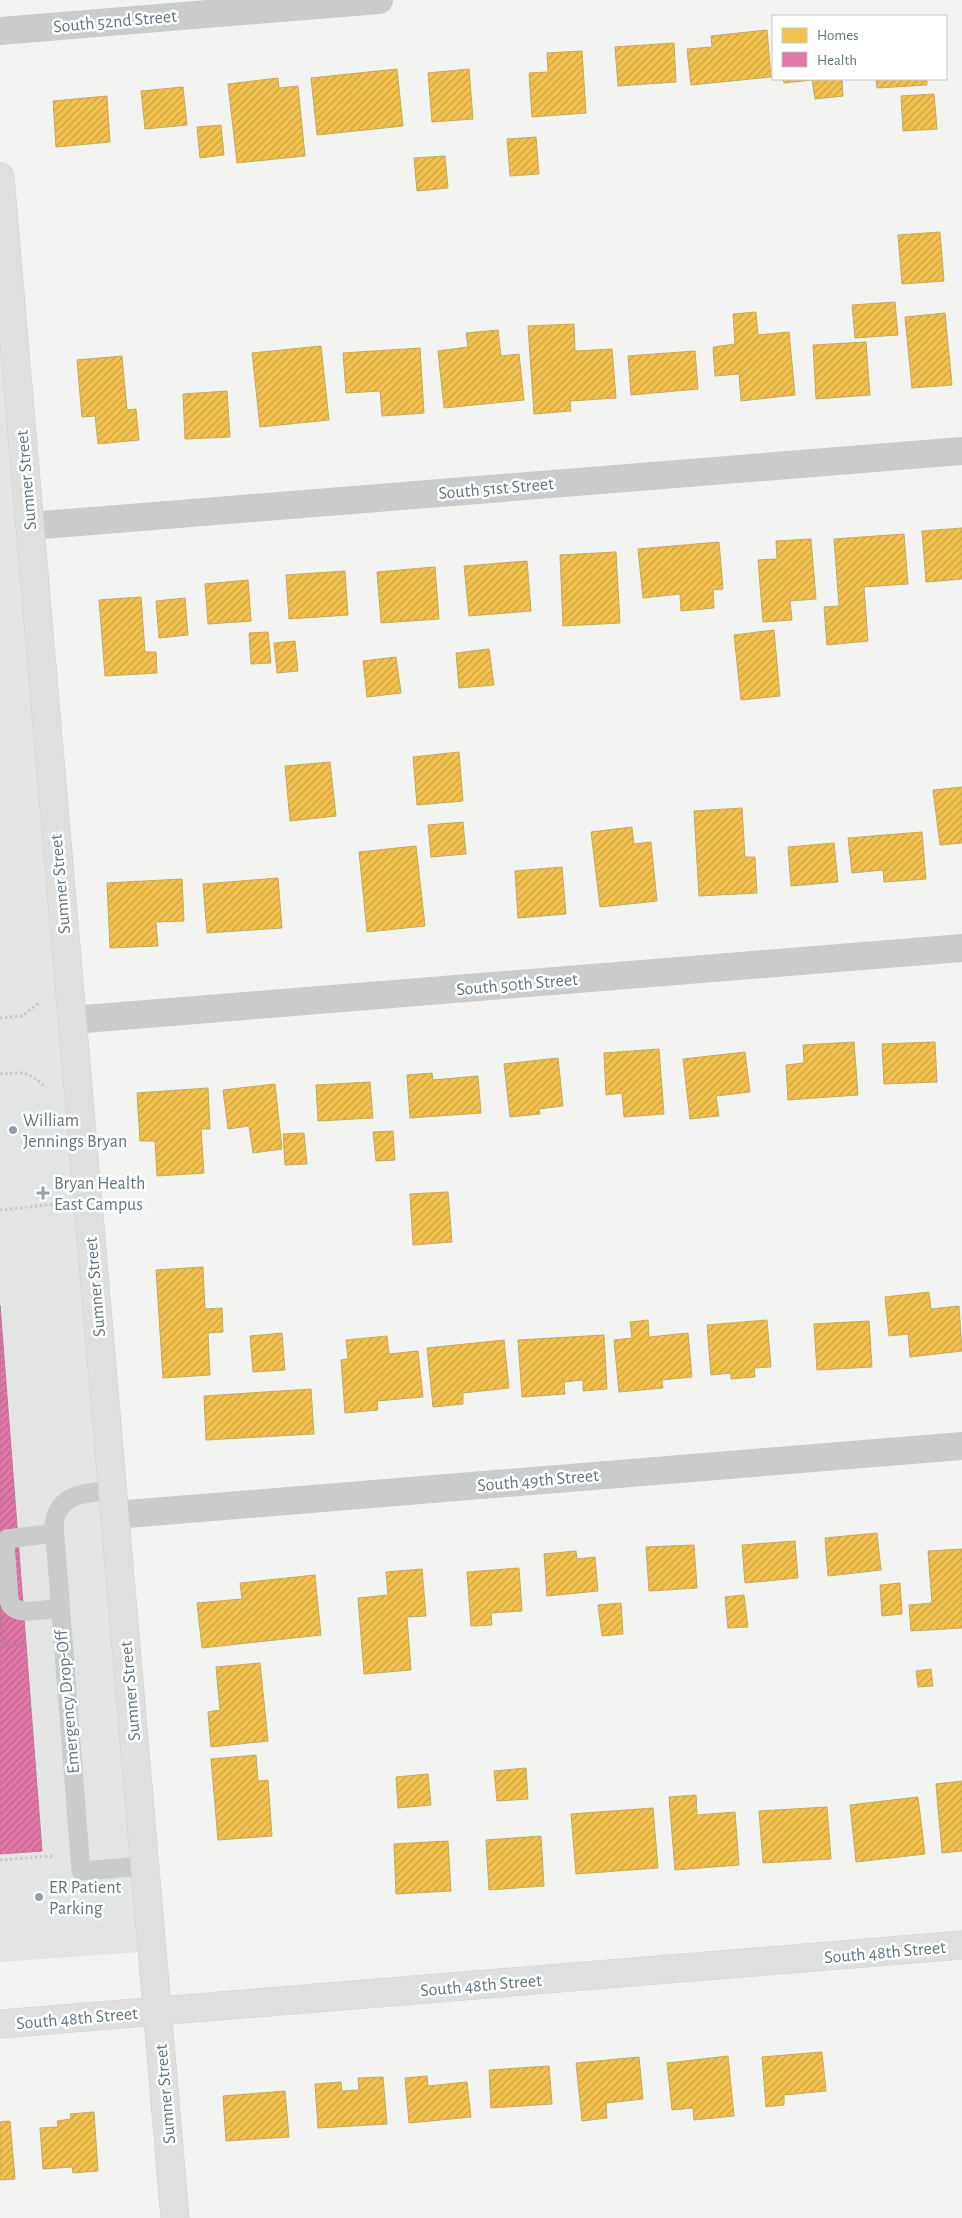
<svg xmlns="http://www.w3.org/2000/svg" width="962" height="2218" viewBox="0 0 962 2218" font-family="'Alegreya Sans',sans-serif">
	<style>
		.built { fill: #e3e5e4 }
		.homes { fill: url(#homes-hatch); stroke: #c7aa5d }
		.health { fill: url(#health-hatch); stroke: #bd769c }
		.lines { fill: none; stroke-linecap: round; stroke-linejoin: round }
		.secondary-casing { stroke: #d0d1d2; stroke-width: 29 }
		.path { stroke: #c8c9c9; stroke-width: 3; stroke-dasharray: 2.5 2.5; stroke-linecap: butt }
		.lane { stroke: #cacccc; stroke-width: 19 }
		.street { stroke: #cacccc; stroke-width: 28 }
		.secondary { stroke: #dfdfe0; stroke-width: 28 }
		.poi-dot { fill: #95a1a8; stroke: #fff; stroke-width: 2 }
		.labels { text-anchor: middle; stroke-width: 5; stroke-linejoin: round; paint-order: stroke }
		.street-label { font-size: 18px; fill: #637581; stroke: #fff }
		.poi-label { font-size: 18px; fill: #637581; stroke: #fff; text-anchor: start }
	</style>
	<defs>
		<pattern id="homes-hatch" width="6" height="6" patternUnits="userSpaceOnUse" patternTransform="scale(1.25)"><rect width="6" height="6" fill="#f2c14e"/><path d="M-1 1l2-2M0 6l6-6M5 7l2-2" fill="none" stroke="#c8a146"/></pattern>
		<pattern id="health-hatch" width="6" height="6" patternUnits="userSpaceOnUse" patternTransform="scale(1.25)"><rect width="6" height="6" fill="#e377a8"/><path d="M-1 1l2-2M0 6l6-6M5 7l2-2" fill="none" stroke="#bc668e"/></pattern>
	</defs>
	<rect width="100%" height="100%" fill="#f3f3f1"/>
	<polygon class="built" points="0,177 153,1951 0,1962"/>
	<g class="homes">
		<polygon points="767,30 771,77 691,85 687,49 712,47 711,36"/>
		<polygon points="674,43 676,82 618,86 615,47"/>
		<polygon points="582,51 586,113 532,117 529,73 548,72 547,53"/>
		<polygon points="397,69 403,126 317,135 311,78"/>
		<polygon points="469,69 473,119 432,122 428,73"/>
		<polygon points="278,78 279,88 298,86 305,156 237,163 228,84"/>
		<polygon points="783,79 848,79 842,79 843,96 815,99 812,80 784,83"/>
		<polygon points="876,79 927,79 927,85 877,88"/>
		<polygon points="183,87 187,125 145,129 141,91"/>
		<polygon points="934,94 937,129 903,131 901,96"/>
		<polygon points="107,96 110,142 56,147 53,101"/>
		<polygon points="221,125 224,155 200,158 197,127"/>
		<polygon points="536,137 539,174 510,176 507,139"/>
		<polygon points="445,156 448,188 417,191 414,158"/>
		<polygon points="940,232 944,281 902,284 898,235"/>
		<polygon points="895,302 898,335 855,338 852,305"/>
		<polygon points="756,312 758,335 789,332 795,395 741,401 739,374 715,376 713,347 735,344 733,314"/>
		<polygon points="945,313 952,385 912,388 905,317"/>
		<polygon points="574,324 575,351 612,349 616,398 570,401 571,411 534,414 528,326"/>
		<polygon points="498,330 501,356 519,354 524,400 444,408 438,351 468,347 466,333"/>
		<polygon points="866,342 870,395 816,399 813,345"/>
		<polygon points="321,346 329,420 260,427 252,353"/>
		<polygon points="420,348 424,413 382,416 380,391 346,393 343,353"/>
		<polygon points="695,351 698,389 631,395 628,356"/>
		<polygon points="122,356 127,410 136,409 139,440 98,444 95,416 82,417 77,360"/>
		<polygon points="227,391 230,437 185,439 183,394"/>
		<polygon points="962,528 962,579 926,582 922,531"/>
		<polygon points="904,534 908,584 864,587 868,641 827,645 824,607 839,606 834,539"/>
		<polygon points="811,539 816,599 790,601 792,620 763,622 758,560 777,559 776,541"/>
		<polygon points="719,542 723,589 713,590 714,608 681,611 680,594 643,598 638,549"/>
		<polygon points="616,552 620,623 563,626 560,555"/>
		<polygon points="527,561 531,611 469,616 464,566"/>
		<polygon points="435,567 439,619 381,623 377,572"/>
		<polygon points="345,571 348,615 289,619 286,575"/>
		<polygon points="248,580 251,621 208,624 205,584"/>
		<polygon points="141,597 145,652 156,652 157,673 105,676 99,600"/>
		<polygon points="185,598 188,635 159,638 156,601"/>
		<polygon points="774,630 780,696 741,700 734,635"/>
		<polygon points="268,632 271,663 251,664 249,633"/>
		<polygon points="295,641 298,671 277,673 274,643"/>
		<polygon points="489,649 494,685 459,688 456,653"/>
		<polygon points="396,657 401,693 367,697 363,661"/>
		<polygon points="459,752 463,801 417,805 413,757"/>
		<polygon points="330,762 336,816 290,821 285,766"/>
		<polygon points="962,787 962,843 940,845 933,790"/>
		<polygon points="742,808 745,857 755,857 757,893 699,896 694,811"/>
		<polygon points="463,822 466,854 431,857 428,825"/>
		<polygon points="632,827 634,844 651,842 657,901 600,907 591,832"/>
		<polygon points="922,832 926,879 884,882 883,870 852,873 848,838"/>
		<polygon points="834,843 838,882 791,886 788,847"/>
		<polygon points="416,846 425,926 367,932 359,852"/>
		<polygon points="562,867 566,914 518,918 515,871"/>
		<polygon points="278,878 282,928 207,933 203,884"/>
		<polygon points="182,879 184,921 156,922 158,946 110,948 107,883"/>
		<polygon points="854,1042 858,1095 788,1100 786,1065 804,1063 803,1045"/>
		<polygon points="935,1042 937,1082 884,1084 882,1044"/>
		<polygon points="659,1049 664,1114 624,1117 622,1093 606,1095 604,1053"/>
		<polygon points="745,1052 750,1092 716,1096 719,1116 690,1119 683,1059"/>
		<polygon points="558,1058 563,1106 539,1109 540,1114 510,1117 504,1064"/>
		<polygon points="432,1073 433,1080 478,1076 481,1113 410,1118 407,1075"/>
		<polygon points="370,1082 373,1118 318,1121 316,1085"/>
		<polygon points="275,1084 282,1149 253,1153 249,1126 228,1129 223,1090"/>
		<polygon points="208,1088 210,1129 201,1129 204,1173 157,1176 155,1141 140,1141 137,1093"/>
		<polygon points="393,1131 395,1160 376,1161 373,1132"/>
		<polygon points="304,1133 307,1164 285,1165 283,1134"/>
		<polygon points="448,1192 452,1242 413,1245 410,1194"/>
		<polygon points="203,1267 205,1309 222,1308 223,1332 208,1333 210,1375 163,1378 156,1270"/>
		<polygon points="929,1292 931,1309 959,1306 962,1351 910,1357 908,1334 889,1336 885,1297"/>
		<polygon points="648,1320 649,1337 688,1333 692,1377 662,1380 663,1388 619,1392 614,1340 632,1338 630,1322"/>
		<polygon points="767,1320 771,1367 754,1368 755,1377 731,1379 731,1373 711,1375 707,1325"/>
		<polygon points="869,1321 872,1367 817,1370 814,1324"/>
		<polygon points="282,1333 285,1370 253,1372 250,1336"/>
		<polygon points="604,1335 607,1389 583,1391 583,1380 564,1382 565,1394 522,1397 518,1340"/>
		<polygon points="387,1336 389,1354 418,1351 423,1397 377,1401 378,1410 345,1413 341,1360 348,1359 346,1340"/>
		<polygon points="504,1340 509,1388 463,1393 463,1404 433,1407 427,1348"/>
		<polygon points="311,1389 314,1434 206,1440 204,1396"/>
		<polygon points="877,1533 881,1570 828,1576 825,1538"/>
		<polygon points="795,1541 798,1578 745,1583 742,1545"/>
		<polygon points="694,1545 697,1588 649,1591 646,1547"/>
		<polygon points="962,1549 962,1628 911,1631 909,1605 932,1603 928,1551"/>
		<polygon points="576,1551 577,1559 595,1557 598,1591 547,1596 544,1554"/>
		<polygon points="519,1568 522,1611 491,1613 492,1625 471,1626 467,1572"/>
		<polygon points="422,1569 426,1616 407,1617 411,1670 364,1674 358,1598 388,1595 386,1572"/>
		<polygon points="315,1575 321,1635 202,1648 197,1603 242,1599 240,1583"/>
		<polygon points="900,1583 902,1614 882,1616 880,1585"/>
		<polygon points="744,1595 748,1627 728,1628 725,1597"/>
		<polygon points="621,1603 623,1634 602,1636 598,1605"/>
		<polygon points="260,1663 268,1741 211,1747 208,1712 220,1710 216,1667"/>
		<polygon points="931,1669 933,1686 918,1687 916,1671"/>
		<polygon points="256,1755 258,1781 268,1780 272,1836 218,1840 211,1759"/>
		<polygon points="526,1768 528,1799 497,1801 494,1771"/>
		<polygon points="428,1774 431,1805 398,1808 396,1777"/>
		<polygon points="962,1781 962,1851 942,1853 936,1784"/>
		<polygon points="696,1795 697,1815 735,1812 739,1865 675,1870 669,1797"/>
		<polygon points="918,1797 925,1854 856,1862 850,1805"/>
		<polygon points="827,1807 831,1859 763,1863 759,1811"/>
		<polygon points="653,1808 658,1868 576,1874 571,1814"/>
		<polygon points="541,1836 544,1886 489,1890 486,1840"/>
		<polygon points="448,1841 451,1891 396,1894 394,1844"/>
		<polygon points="822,2052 826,2091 784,2095 784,2105 766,2107 762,2057"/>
		<polygon points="728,2056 734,2116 694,2120 693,2108 672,2110 667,2063"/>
		<polygon points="639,2057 643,2099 606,2103 607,2118 582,2121 576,2063"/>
		<polygon points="549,2066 552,2104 491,2108 489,2070"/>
		<polygon points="427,2076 428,2086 467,2082 471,2117 409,2123 405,2078"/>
		<polygon points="383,2077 387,2124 318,2128 315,2084 341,2082 342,2091 359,2090 358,2078"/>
		<polygon points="285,2091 289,2137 226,2141 223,2096"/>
		<polygon points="94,2112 98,2171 73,2173 72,2167 43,2169 40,2128 58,2127 57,2121 71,2119 70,2114"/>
		<polygon points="10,2121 15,2179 0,2180 0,2122"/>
	</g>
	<g class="health">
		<polygon points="0,1305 15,1500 0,1501"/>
		<polygon points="15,1500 26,1644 3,1646 0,1607 0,1501"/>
		<polygon points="0,1607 3,1646 26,1644 42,1851 0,1854"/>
	</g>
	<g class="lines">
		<g class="secondary-casing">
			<g id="secondary">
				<polyline points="0,177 175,2218"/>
				<polyline points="0,2024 962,1945"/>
			</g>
		</g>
		<g class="path">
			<polyline points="0,1018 22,1016 39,1003"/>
			<path d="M0 1074C23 1072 29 1071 46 1088"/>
			<polyline points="0,1210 57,1204"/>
			<polyline points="0,1860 53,1856"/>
		</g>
		<g class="lane">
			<path d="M112 1490C87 1493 58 1493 54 1524L81 1871 145 1866"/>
			<path d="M53 1533 7 1539 5 1542 9 1601C14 1618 46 1609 59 1608"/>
		</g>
		<g class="street">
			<polyline points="0,31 379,0"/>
			<polyline points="30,526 962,451"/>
			<polyline points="72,1020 962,948"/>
			<polyline points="115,1515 962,1446"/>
		</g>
		<use href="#secondary" class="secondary"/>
	</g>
	<g class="poi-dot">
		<circle cx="13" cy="1130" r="5"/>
		<path d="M40.5 1185.5h5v5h5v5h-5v5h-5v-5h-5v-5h5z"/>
		<circle cx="39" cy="1897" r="5"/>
	</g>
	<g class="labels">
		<g class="street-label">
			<text transform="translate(115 21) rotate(-5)" y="6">South 52nd Street</text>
			<text transform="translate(26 480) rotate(-95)" y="6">Sumner Street</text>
			<text transform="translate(496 488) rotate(-5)" y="6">South 51st Street</text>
			<text transform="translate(60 884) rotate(-95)" y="6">Sumner Street</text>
			<text transform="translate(517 984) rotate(-5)" y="6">South 50th Street</text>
			<text transform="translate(95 1287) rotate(-95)" y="6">Sumner Street</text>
			<text transform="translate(538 1480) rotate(-5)" y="6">South 49th Street</text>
			<text transform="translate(130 1691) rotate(-95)" y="6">Sumner Street</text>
			<text transform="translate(67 1702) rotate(-95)" y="6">Emergency Drop-Off</text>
			<text transform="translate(885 1952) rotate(-5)" y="6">South 48th Street</text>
			<text transform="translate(481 1985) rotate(-5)" y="6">South 48th Street</text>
			<text transform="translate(77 2018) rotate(-5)" y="6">South 48th Street</text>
			<text transform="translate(165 2094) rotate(-95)" y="6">Sumner Street</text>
		</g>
		<g class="poi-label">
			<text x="23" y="1126">William<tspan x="23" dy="21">Jennings Bryan</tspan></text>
			<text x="54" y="1189">Bryan Health<tspan x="54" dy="21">East Campus</tspan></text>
			<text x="49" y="1893">ER Patient<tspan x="49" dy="21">Parking</tspan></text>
		</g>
	</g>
	<rect x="772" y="15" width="175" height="65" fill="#ffffff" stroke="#c1c8cd"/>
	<rect x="782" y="28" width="25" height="15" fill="#f2c14e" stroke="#c1c8cd"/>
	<text x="817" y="40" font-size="15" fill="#637581">Homes</text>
	<rect x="782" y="52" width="25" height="15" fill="#e377a8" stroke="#c1c8cd"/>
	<text x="817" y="65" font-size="15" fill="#637581">Health</text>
</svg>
